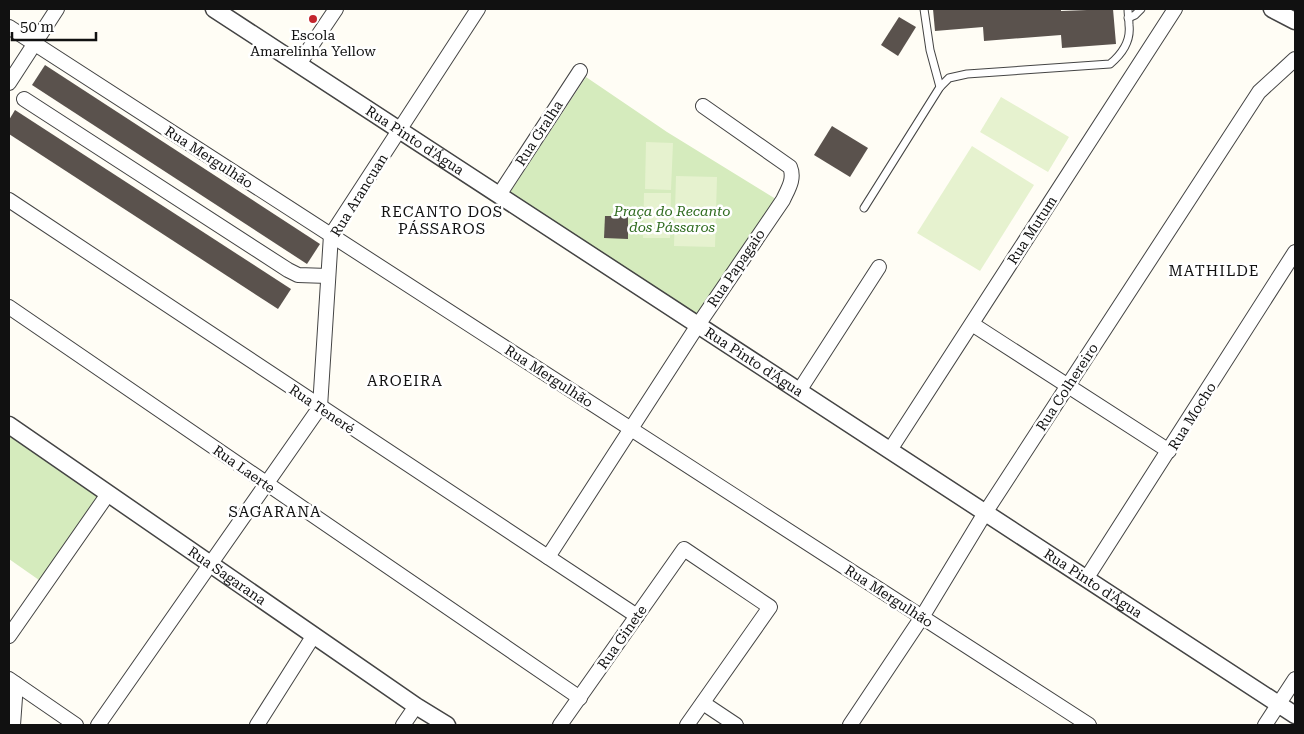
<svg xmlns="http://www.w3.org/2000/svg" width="1304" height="734" viewBox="0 0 1304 734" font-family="'Roboto Serif',serif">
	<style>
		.green { fill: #d5ebbd }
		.pitch { fill: #e6f2cf }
		.building { fill: #5a524d }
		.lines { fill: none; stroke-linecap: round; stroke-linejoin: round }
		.service-casing { stroke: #444; stroke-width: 9 }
		.minor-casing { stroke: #444; stroke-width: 16 }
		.tertiary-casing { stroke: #444; stroke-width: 19 }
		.service { stroke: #fff; stroke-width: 7 }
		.minor { stroke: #fff; stroke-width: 14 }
		.tertiary { stroke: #fff; stroke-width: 16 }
		.poi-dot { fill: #c4262e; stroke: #fff; stroke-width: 2 }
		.labels { text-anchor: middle; stroke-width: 5; stroke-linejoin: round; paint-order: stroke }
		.poi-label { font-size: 14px; fill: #111; stroke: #fff }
		.street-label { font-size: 14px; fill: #111; stroke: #fff }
		.park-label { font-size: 14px; font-style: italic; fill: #2f6b1f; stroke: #fff }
		.neighbourhood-label { font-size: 15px; letter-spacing: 1px; fill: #111; stroke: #fff }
	</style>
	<rect width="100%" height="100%" fill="#fffdf5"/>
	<g class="green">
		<polygon points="586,77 667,132 779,201 696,322 509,194"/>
		<polygon points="9,431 99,494 39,580 9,559"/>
	</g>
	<g class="pitch">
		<polygon points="1001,97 1069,137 1048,172 980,132"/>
		<polygon points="646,142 673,143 671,190 645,189"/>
		<polygon points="972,146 1034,185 980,271 917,233"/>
		<polygon points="676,176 717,177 715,247 674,246"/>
		<polygon points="644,193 671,193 670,238 643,238"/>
	</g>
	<g class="building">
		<polygon points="933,9 1061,9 1061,11 1113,9 1116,44 1062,48 1061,35 984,41 983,27 935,31"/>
		<polygon points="899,17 916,27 898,56 881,45"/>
		<polygon points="45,65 320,244 307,264 32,85"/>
		<polygon points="15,110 291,289 278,309 9,134 9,120"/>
		<polygon points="832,126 868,148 850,177 814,155"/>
		<polygon points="605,216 628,216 628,239 604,238"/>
	</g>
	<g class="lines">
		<g class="service-casing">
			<g id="service">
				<polyline points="924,9 930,50 940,87"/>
				<polyline points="1128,18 1135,15 1141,9"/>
				<path d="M864 208 940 87 949 78 967 74 1110 64C1122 54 1131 41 1129 25 1129 19 1128 14 1128 9"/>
			</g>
		</g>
		<g class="minor-casing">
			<g id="minor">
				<polyline points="9,27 1089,725"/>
				<polyline points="299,64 336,9"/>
				<polyline points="9,83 57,9"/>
				<polyline points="24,99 288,270 298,275 328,276"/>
				<polyline points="499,195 580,71"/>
				<polyline points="9,200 637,616"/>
				<polyline points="9,307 580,698"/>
				<polyline points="972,324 1169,451"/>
				<polyline points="799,391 879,267"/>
				<polyline points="890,450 1175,9"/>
				<path d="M548 557 698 325 783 200C788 189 795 179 790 167L703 106"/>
				<polyline points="1086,579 1295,252"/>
				<polyline points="9,636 108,494"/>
				<polyline points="9,679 76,725"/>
				<polyline points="703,703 736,725"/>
				<polyline points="13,725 16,684"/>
				<polyline points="98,725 320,407 331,235 478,9"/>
				<polyline points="257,725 314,635"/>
				<polyline points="403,725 416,706"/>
				<polyline points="560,725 684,549 770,607 687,725"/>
				<polyline points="850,725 922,617 985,513 1259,92 1295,59"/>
				<polyline points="1265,725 1295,679"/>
			</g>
		</g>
		<g class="tertiary-casing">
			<g id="tertiary">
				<path id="s1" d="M214 9 1295 715"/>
				<polyline points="1272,9 1295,21"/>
				<path id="s2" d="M9 425 416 706 447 725"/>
			</g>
		</g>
		<use href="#service" class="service"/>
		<use href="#minor" class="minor"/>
		<use href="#tertiary" class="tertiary"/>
	</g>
	<circle class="poi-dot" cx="313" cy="19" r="5"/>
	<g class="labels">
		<g class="poi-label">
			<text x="313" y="40">Escola<tspan x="313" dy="16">Amarelinha Yellow</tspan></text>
		</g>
		<g class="street-label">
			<text transform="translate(539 133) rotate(-57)" y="5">Rua Gralha</text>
			<text dy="5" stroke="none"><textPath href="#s1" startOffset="240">Rua Pinto d'Água</textPath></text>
			<text transform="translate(209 157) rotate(33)" y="5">Rua Mergulhão</text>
			<text transform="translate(359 195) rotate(-58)" y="5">Rua Arancuan</text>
			<text transform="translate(1032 230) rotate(-57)" y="5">Rua Mutum</text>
			<text transform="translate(736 268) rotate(-56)" y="5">Rua Papagaio</text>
			<text dy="5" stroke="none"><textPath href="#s1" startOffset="645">Rua Pinto d'Água</textPath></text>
			<text transform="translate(549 376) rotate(33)" y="5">Rua Mergulhão</text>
			<text transform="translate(1067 387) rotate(-57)" y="5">Rua Colhereiro</text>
			<text transform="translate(322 409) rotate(34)" y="5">Rua Teneré</text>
			<text transform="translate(1192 416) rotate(-58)" y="5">Rua Mocho</text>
			<text transform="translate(244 469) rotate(35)" y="5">Rua Laerte</text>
			<text dy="5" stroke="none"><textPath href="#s2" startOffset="265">Rua Sagarana</textPath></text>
			<text dy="5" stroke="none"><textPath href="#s1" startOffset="1050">Rua Pinto d'Água</textPath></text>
			<text transform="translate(889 596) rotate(33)" y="5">Rua Mergulhão</text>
			<text transform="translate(622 637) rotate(-55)" y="5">Rua Ginete</text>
		</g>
		<g class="park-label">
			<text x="672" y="216">Praça do Recanto<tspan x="672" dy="16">dos Pássaros</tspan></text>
		</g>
		<g class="neighbourhood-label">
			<text x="442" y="217">RECANTO DOS<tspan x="442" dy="17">PÁSSAROS</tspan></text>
			<text x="1214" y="276">MATHILDE</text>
			<text x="405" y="386">AROEIRA</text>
			<text x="275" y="517">SAGARANA</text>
		</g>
	</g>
	<rect width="1304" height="734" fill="none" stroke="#111111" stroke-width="20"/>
	<path d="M12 32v8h84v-8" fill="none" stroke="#111111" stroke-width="2.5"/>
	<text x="20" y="32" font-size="15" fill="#111111" stroke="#ffffff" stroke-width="4" paint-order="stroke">50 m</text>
</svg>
